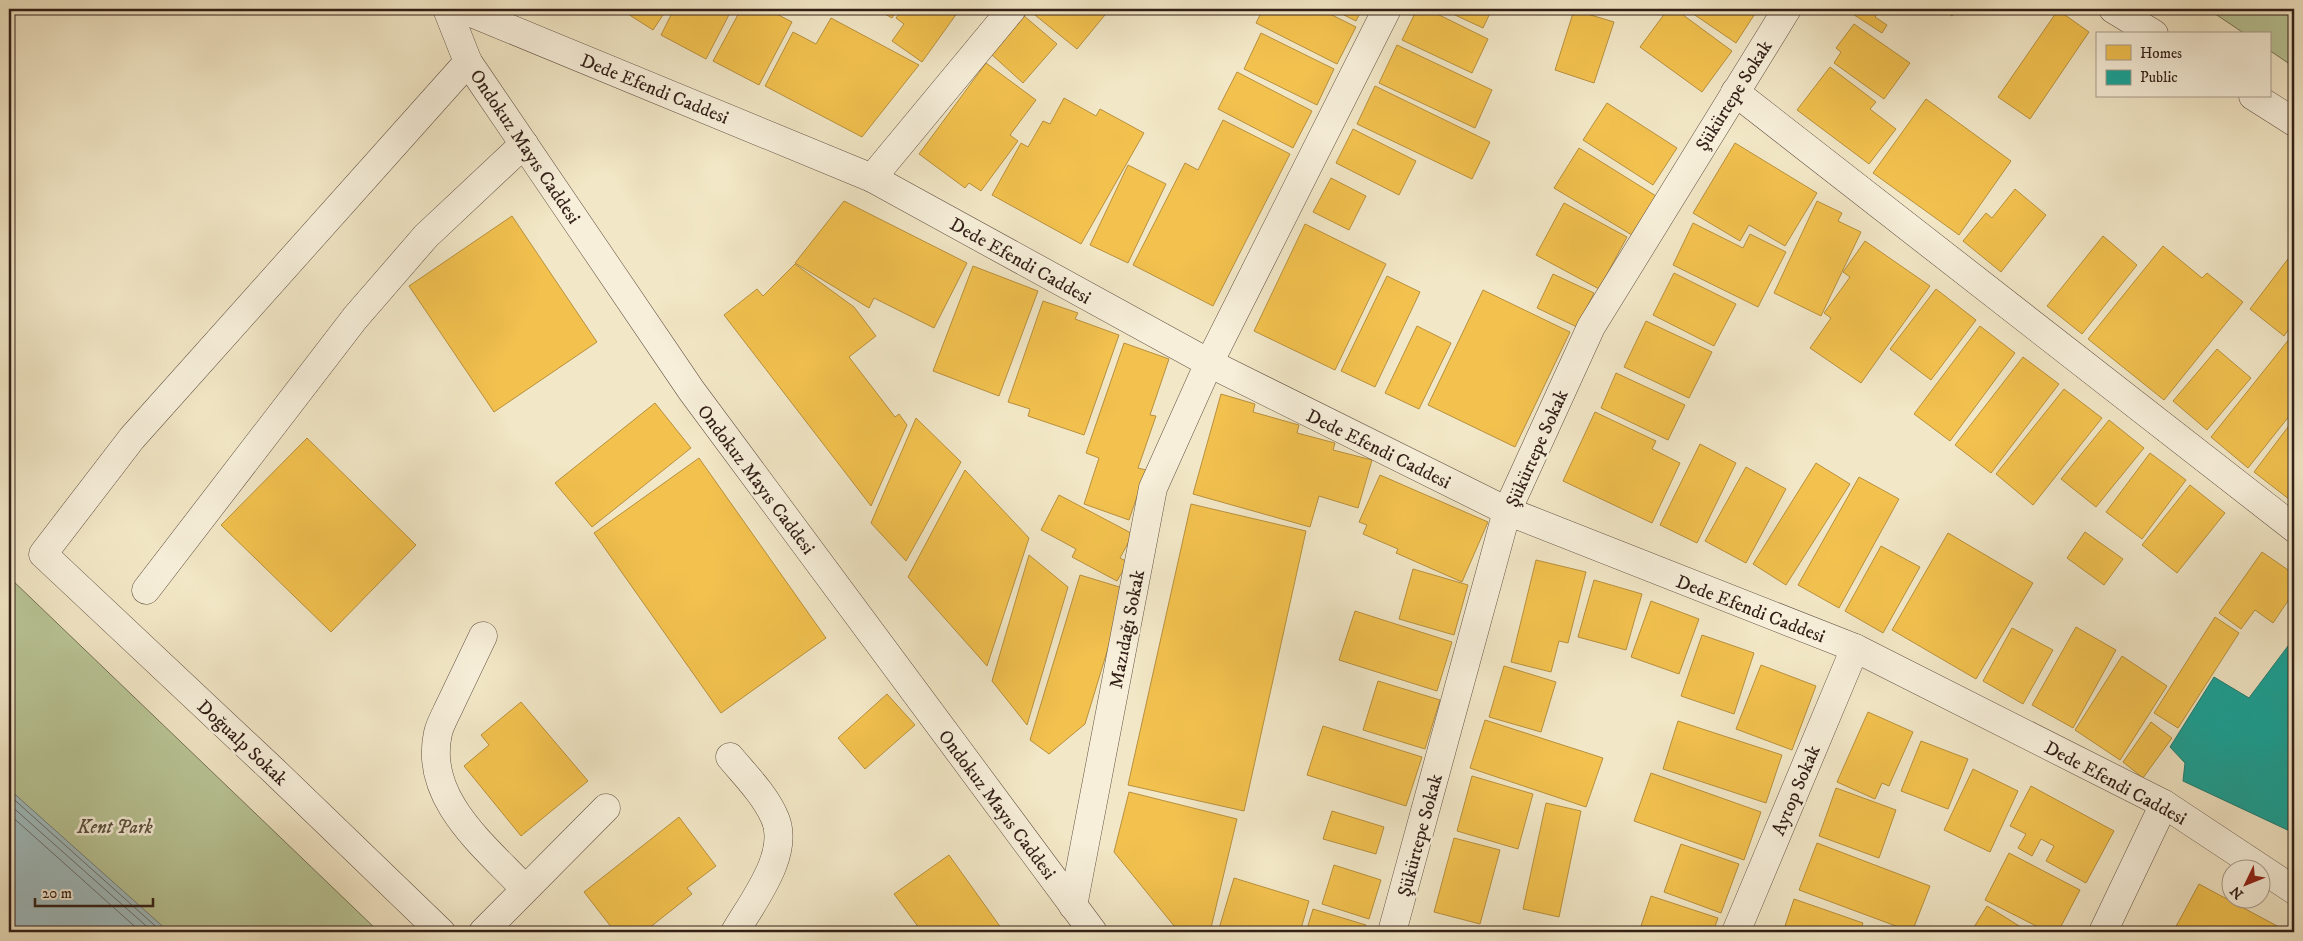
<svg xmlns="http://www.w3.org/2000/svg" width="2303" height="941" viewBox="0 0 2303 941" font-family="'IM FELL DW Pica',serif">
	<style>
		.green { fill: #b9c596; stroke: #767256 }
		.water { fill: #a0bdc0; stroke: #747e7c }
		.homes { fill: #f2c14e; stroke: #b8903e }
		.public { fill: #17a398; stroke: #1f7b71 }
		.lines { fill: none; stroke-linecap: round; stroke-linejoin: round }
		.shore { stroke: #696e6c; stroke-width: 1 }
		.minor-casing { stroke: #625143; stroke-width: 29 }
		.minor { stroke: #f7efda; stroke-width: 28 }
		.labels { text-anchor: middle; stroke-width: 5; stroke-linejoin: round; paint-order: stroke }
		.street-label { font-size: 19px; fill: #321f17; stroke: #f7efda }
		.park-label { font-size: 19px; font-style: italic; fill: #5a513d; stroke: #f7efda }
	</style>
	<rect width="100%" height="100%" fill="#f2e7c6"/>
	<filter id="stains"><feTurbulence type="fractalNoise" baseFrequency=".004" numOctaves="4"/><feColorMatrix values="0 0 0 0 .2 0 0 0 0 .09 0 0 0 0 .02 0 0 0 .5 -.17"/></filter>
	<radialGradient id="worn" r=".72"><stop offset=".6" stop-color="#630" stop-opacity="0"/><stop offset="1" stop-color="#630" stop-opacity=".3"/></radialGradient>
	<g class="green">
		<polygon points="2208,9 2294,9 2294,67 2269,50 2269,34 2245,34"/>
		<polygon points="9,577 379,932 9,932"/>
	</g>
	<polygon class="water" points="9,789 169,932 9,932"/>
	<g class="homes">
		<polygon points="620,9 667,9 653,30"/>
		<polygon points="674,9 732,9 706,59 661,35"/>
		<polygon points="741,9 767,9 792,22 759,85 713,61"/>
		<polygon points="876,9 897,9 892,18"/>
		<polygon points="903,9 960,9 922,62 892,41 904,24 896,18"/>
		<polygon points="1031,9 1107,9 1109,10 1077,49 1030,11"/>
		<polygon points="1263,9 1320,9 1356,27 1337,64 1256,23"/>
		<polygon points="1332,9 1362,9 1356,21"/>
		<polygon points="1417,9 1427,9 1488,39 1472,73 1402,40"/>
		<polygon points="1442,9 1492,9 1483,28"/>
		<polygon points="1668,9 1675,9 1732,51 1702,92 1640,47"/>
		<polygon points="1686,9 1758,9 1736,43"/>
		<polygon points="1845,9 1880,9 1875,17 1887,25 1882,33"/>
		<polygon points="1941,9 1957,9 1952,16"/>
		<polygon points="1574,10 1614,22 1594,83 1555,70"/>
		<polygon points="2058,10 2089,32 2030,119 1998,97"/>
		<polygon points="1023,15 1057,44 1023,83 990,53"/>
		<polygon points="831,18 919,65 862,137 765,86 793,32 816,44"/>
		<polygon points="1854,24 1910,63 1884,99 1834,63 1841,52 1836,48"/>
		<polygon points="1261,33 1334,69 1317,105 1244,69"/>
		<polygon points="1397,45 1492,90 1475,128 1379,83"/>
		<polygon points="986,63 1036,100 1010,135 1018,141 981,191 969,183 965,188 919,154"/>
		<polygon points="1830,67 1876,102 1870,109 1896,129 1869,164 1797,110"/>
		<polygon points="1237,72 1312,111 1293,148 1218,109"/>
		<polygon points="1375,86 1490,142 1472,179 1357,124"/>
		<polygon points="1064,98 1096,116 1100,109 1144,133 1081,244 992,195 1021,143 1028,147 1043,121 1050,124"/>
		<polygon points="1926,99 2011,161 1959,235 1873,173"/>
		<polygon points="1607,103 1677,148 1653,185 1583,140"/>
		<polygon points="1223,120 1290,154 1213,306 1133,265 1185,163 1198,170"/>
		<polygon points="1353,129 1416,161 1399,195 1336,163"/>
		<polygon points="1735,143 1817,193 1785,246 1749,225 1740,241 1693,213"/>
		<polygon points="1579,148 1656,196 1632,235 1554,188"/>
		<polygon points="1128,165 1166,184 1128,263 1090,245"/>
		<polygon points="1331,178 1366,196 1349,230 1313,212"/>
		<polygon points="2015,189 2046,215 2001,272 1963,241 1986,213 1992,218"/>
		<polygon points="844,201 967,263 934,328 874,298 869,308 795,263"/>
		<polygon points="1817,201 1842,213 1838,221 1861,232 1821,316 1774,293"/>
		<polygon points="1564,203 1627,237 1599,289 1536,255"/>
		<polygon points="512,216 597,342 494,412 409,286"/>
		<polygon points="1693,223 1743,248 1750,234 1786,252 1758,307 1673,265"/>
		<polygon points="1305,224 1386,264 1335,370 1254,331"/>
		<polygon points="2103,236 2137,265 2082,334 2047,306"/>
		<polygon points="1865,241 1930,286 1861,383 1810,348 1831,318 1824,313 1850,277 1843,272"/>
		<polygon points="2163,246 2202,278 2207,273 2243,302 2164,400 2088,339"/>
		<polygon points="2294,251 2294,322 2284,336 2250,309"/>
		<polygon points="795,264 854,307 876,336 849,357 895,417 899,414 907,425 871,506 724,315 757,289 763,296"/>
		<polygon points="973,266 1038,291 999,396 933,371"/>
		<polygon points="1674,273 1736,304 1714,346 1653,315"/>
		<polygon points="1553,274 1594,293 1577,327 1537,308"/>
		<polygon points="1387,276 1420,292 1375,387 1341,371"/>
		<polygon points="1936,289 1976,320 1931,380 1890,349"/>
		<polygon points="1483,290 1570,332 1515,447 1428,405"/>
		<polygon points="1043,301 1078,313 1075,319 1119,335 1084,435 1028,416 1030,409 1008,402"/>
		<polygon points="1646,321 1712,352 1689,398 1624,367"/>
		<polygon points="1417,326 1451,343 1419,409 1385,393"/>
		<polygon points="1980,326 2015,353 1950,441 1914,414"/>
		<polygon points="2290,338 2294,341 2294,410 2248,468 2211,437"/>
		<polygon points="1124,343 1169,359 1150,415 1156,416 1138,468 1146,470 1129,520 1084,504 1099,458 1086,453"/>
		<polygon points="2217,349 2251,378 2207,430 2173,401"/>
		<polygon points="2023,357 2059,384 1991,473 1955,445"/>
		<polygon points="1616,373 1685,405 1668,440 1601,408"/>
		<polygon points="2064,389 2102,418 2033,505 1996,474"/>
		<polygon points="1221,394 1255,404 1253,412 1299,425 1297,433 1335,443 1333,450 1372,460 1358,508 1319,496 1310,527 1193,494"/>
		<polygon points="655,403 691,448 592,527 555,483"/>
		<polygon points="1595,412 1656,441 1652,449 1680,463 1652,523 1563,481"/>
		<polygon points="916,418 961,462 906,561 871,523"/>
		<polygon points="2294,419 2294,503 2254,472"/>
		<polygon points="2109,420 2144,448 2096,507 2061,479"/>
		<polygon points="307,438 416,545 331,632 221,525"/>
		<polygon points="1700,444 1736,463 1697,543 1660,525"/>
		<polygon points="2150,453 2186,480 2142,539 2106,512"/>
		<polygon points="699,458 826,638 721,713 594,533"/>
		<polygon points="1816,463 1850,484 1786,585 1753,564"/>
		<polygon points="1746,467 1786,489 1746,563 1705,541"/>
		<polygon points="965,470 1029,538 987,666 908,577"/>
		<polygon points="1380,475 1488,522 1462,582 1396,553 1398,549 1363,534 1367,525 1359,522"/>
		<polygon points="1859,477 1899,499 1839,608 1798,585"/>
		<polygon points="2190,485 2225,513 2177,573 2142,545"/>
		<polygon points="1059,495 1133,534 1120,558 1128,562 1117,581 1072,557 1076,549 1041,530"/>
		<polygon points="1191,504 1306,531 1244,811 1128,785"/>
		<polygon points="2085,532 2123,559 2104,585 2067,558"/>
		<polygon points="1948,533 2033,583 1976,679 1892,630"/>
		<polygon points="1881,546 1920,567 1883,633 1845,611"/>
		<polygon points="2262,552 2294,574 2294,592 2273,623 2255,610 2241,629 2219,613"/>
		<polygon points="1029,555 1068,587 1027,725 992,681"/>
		<polygon points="1536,560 1586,572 1568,643 1559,641 1551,672 1511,662"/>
		<polygon points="1413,569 1468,585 1454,635 1399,619"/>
		<polygon points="1080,575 1126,589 1085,724 1049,754 1030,740"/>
		<polygon points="1594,580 1642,594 1626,650 1578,637"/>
		<polygon points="1651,601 1699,619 1679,674 1631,657"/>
		<polygon points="1355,611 1452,642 1437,691 1339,660"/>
		<polygon points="2215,617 2239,633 2178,728 2154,713"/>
		<polygon points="2076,627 2116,650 2073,728 2032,705"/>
		<polygon points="2012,628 2053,650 2023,704 1983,681"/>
		<polygon points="1702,635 1754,653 1734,714 1681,696"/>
		<polygon points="2122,656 2167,686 2120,760 2075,730"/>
		<polygon points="1761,665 1816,686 1792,750 1736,729"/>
		<polygon points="1504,666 1556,682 1541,732 1489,717"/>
		<polygon points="1378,681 1440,700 1425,749 1363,730"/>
		<polygon points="887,694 915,725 865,769 838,738"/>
		<polygon points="521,702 588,781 521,836 464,766 489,745 481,735"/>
		<polygon points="1868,712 1913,732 1889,786 1882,783 1875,799 1837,782"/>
		<polygon points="1485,720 1603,758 1586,807 1470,768"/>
		<polygon points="1678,721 1782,755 1766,803 1663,769"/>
		<polygon points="2151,722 2172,738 2143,778 2123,762"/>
		<polygon points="1323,726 1422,757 1406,806 1307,775"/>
		<polygon points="1921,741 1968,759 1948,809 1901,791"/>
		<polygon points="1973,769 2018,791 1990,852 1944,830"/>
		<polygon points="1651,773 1761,812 1744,860 1634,821"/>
		<polygon points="1472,776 1533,794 1518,849 1457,831"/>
		<polygon points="2031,786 2114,831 2086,883 2046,861 2054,846 2041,839 2032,856 2018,848 2026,834 2010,826"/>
		<polygon points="1836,788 1896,810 1879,858 1819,836"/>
		<polygon points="1129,792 1237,819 1210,932 1179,932 1114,852"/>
		<polygon points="1546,803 1581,811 1559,917 1523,909"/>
		<polygon points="1332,811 1384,827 1376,854 1323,839"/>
		<polygon points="679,817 716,866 687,888 692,894 644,932 615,932 584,892"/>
		<polygon points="1454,838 1500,850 1480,924 1434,912"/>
		<polygon points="1817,843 1930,886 1912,932 1799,890"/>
		<polygon points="1681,844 1739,864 1721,913 1664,892"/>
		<polygon points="2009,853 2080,890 2058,932 2048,932 1985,900"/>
		<polygon points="949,855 1004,932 922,932 894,894"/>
		<polygon points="1334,865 1381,880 1369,919 1322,904"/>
		<polygon points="1234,878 1309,901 1300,932 1218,932"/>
		<polygon points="2199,884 2279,927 2276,932 2173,932"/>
		<polygon points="1651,896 1718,918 1713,932 1639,932"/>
		<polygon points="1794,899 1863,923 1860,932 1783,932"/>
		<polygon points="1987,906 2029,932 1971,932"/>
		<polygon points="1313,909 1366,925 1364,932 1306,932"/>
	</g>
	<polygon class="public" points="2294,638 2294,833 2183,781 2185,763 2170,747 2214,677 2249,698"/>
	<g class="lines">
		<g class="shore">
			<polyline points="9,795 162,932"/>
			<polyline points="9,804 153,932"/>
			<polyline points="9,814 141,932"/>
		</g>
		<g class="minor-casing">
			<g id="minor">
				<polyline points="447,9 468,62 691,390 1093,932"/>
				<polyline points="462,9 872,178 1209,363 1507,511 1855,648 2164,804 2294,890"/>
				<polyline points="2113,9 2154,34"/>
				<polyline points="1735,92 2294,528"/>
				<polyline points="2253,96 2294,122"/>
				<polyline points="872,178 1012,9"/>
				<polyline points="146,590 355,318 426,236 524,144"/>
				<path d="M483 636C472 659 461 682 450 705 446 714 440 724 438 733 423 799 486 847 525 889"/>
				<path d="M730 757C745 775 764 794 774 816 792 852 753 901 735 932"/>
				<polyline points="1073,906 1153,488 1209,363 1387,9"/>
				<polyline points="441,932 274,771 43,554 132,438 468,62"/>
				<polyline points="483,932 606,808"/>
				<polyline points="1392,932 1507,511 1591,327 1787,9"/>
				<polyline points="1736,932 1855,648"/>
				<polyline points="2103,932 2164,804"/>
			</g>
		</g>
		<use href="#minor" class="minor"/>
	</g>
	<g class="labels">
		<g class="street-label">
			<text transform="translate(655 88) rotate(22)" y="7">Dede Efendi Caddesi</text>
			<text transform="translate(1733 95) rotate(-58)" y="7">Şükürtepe Sokak</text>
			<text transform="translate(526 146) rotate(56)" y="7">Ondokuz Mayıs Caddesi</text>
			<text transform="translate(1021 260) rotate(29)" y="7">Dede Efendi Caddesi</text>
			<text transform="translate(1379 448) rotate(26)" y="7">Dede Efendi Caddesi</text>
			<text transform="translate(1536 448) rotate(-66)" y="7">Şükürtepe Sokak</text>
			<text transform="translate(757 479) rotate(53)" y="7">Ondokuz Mayıs Caddesi</text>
			<text transform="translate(1751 608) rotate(21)" y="7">Dede Efendi Caddesi</text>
			<text transform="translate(1126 629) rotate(-79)" y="7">Mazıdağı Sokak</text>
			<text transform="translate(243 742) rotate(43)" y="7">Doğualp Sokak</text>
			<text transform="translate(2116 782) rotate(28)" y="7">Dede Efendi Caddesi</text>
			<text transform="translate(1795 790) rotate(-67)" y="7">Aytop Sokak</text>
			<text transform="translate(998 804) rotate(53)" y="7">Ondokuz Mayıs Caddesi</text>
			<text transform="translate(1419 835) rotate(-75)" y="7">Şükürtepe Sokak</text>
		</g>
		<g class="park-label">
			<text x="115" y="833">Kent Park</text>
		</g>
	</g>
	<rect width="2303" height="941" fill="none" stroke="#f2e7c6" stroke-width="30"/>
	<rect x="10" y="10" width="2283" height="921" fill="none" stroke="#321f17" stroke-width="2.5"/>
	<rect x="15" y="15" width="2273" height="911" fill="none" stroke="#321f17"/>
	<rect x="2096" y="32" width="175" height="65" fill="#f7efda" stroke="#a89c8c"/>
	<rect x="2106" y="45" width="25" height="15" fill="#f2c14e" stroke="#a89c8c"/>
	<text x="2140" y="58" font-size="15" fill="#321f17">Homes</text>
	<rect x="2106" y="70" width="25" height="15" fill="#17a398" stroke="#a89c8c"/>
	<text x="2140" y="82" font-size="15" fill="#321f17">Public</text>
	<g transform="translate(2246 884) rotate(227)"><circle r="24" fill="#f7efda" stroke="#a89c8c"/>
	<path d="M0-4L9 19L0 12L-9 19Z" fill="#8f2418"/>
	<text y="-8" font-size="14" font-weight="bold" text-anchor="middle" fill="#321f17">N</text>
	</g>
	<path d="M35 898v8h118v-8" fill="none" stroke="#321f17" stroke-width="2.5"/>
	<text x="42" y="898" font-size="15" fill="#321f17" stroke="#f7efda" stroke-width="4" paint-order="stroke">20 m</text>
	<rect width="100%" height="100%" filter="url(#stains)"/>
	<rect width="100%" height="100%" fill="url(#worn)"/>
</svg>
